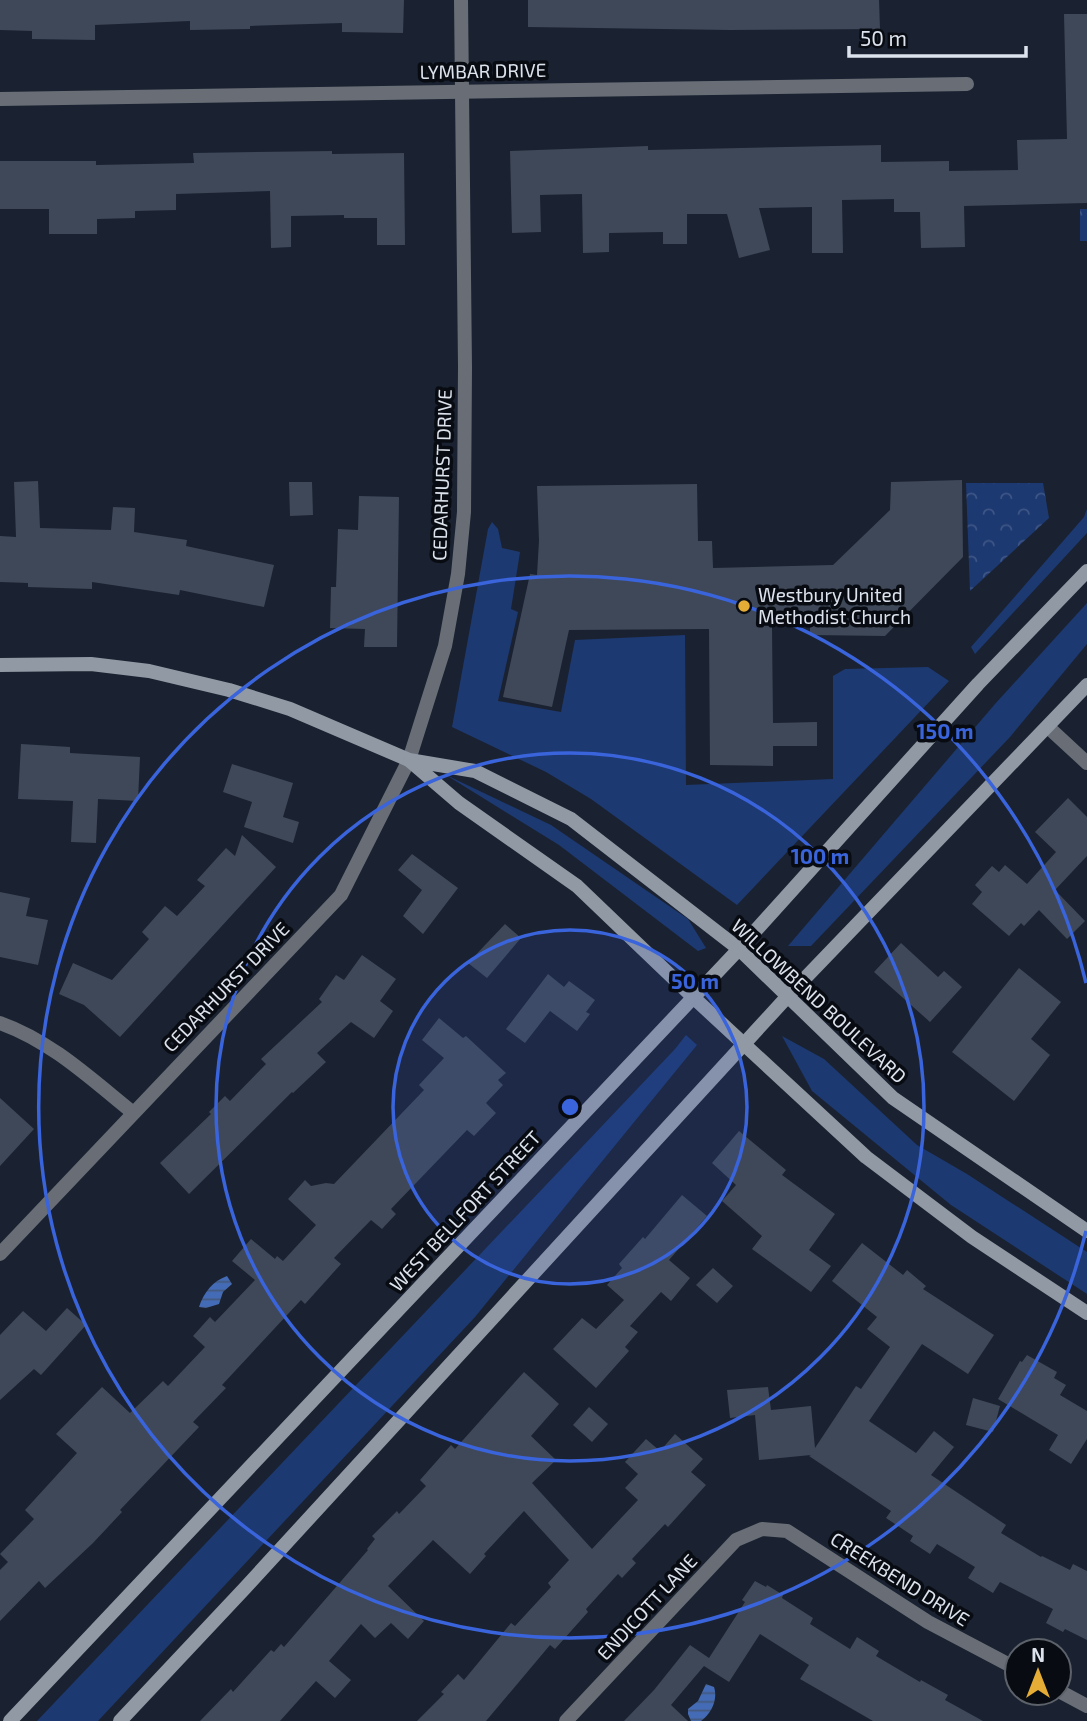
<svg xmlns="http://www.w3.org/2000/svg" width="1087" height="1721" viewBox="0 0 1087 1721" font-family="'Exo 2',sans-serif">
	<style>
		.grass { fill: #1d3971 }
		.forest { fill: url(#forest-crowns) }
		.water { fill: url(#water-rules) }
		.building { fill: #3f4858 }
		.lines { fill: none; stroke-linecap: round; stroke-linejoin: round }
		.minor { stroke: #696e76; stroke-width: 14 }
		.secondary { stroke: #9199a5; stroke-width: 14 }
		.ring { fill: none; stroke: #3a64db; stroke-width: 3.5 }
		.poi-dot { fill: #e5ad35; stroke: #080c12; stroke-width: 2.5 }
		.labels { text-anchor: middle; stroke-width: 7; stroke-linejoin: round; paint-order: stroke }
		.street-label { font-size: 19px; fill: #dde3ed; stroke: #080c12 }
		.poi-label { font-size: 19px; fill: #dde3ed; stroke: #080c12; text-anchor: start }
		.centre { fill: #3a64db; stroke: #080c12; stroke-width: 3.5 }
		.ring-label { font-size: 21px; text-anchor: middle; font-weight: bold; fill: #3a64db; stroke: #080c12; stroke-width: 7; stroke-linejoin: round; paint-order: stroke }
	</style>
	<defs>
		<pattern id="forest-crowns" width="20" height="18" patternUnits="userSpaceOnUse" patternTransform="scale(1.75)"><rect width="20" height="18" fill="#1d3971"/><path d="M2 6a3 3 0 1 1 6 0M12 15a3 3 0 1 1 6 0" fill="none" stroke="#3d5686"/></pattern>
		<pattern id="water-rules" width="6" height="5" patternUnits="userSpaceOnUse" patternTransform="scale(1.75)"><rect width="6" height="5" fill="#446bb5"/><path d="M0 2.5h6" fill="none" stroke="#43587e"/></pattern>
	</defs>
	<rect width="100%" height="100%" fill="#1a2231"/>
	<g class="grass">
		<polygon points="1087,509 1087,533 975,654 971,647 1084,517"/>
		<polygon points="492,522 498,529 502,548 520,552 511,609 518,612 498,701 561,712 575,640 685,635 686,785 833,779 833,676 845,669 928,667 949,681 737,905 591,799 546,772 452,727 488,529"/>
		<polygon points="1087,603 1087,644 1010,737 811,946 788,946 995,704"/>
		<polygon points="446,775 551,825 688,919 706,948 698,951 559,845"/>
		<polygon points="686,1035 697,1045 475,1317 98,1721 37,1721 675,1049"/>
		<polygon points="782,1036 824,1059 917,1145 967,1174 1087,1252 1087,1294 951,1205 812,1091"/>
	</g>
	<g class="forest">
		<rect x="1080" y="209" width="7" height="32"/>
		<polygon points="966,483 1043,483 1049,518 970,591"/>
	</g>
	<g class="water">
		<path d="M227 1276 232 1284 223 1292 219 1304 206 1308 199 1307C204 1292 213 1281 227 1276Z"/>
		<path d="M706 1684 714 1687C718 1699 712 1713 701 1721H691L688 1714V1709L698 1701Z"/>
	</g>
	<g class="building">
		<polygon points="0,0 404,0 403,33 342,32 342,23 250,26 250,29 190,30 190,21 95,25 95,40 32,39 32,31 0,30"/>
		<polygon points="528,0 879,0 880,29 730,30 528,27"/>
		<polygon points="1064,14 1087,14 1087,203 964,206 965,247 921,248 920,212 894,212 894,199 842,200 843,253 812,253 812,207 759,208 770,250 739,258 727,214 687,214 687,244 663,244 663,232 609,233 609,252 583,253 582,194 540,195 541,232 512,233 510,151 648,146 648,150 881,145 881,162 949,161 949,171 1018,170 1017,140 1067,139"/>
		<polygon points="332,151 332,154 404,153 405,245 377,245 377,218 344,218 344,215 291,216 291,247 271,248 270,191 176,194 176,210 135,211 135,218 97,219 97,234 49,234 49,209 0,209 0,161 96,161 96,165 194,163 193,153"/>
		<polygon points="962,480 963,557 885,636 810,635 810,626 772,627 773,723 817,722 817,746 773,746 773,766 710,765 709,629 569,630 552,707 503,697 530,574 537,575 539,541 537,486 697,484 698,541 712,541 713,568 833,565 890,510 891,482"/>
		<polygon points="38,481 40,528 111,530 113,507 135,508 134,532 187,540 186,546 274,565 264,607 180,590 179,595 92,582 92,589 28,587 28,583 0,582 0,536 16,537 14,482"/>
		<polygon points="289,482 312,482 313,515 290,516"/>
		<polygon points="359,496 399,497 397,647 364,647 365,629 330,628 331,587 336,587 338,529 358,530"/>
		<polygon points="21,744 70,747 70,753 140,757 138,801 98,799 96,843 71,842 73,801 18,799"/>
		<polygon points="232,764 293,783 283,817 299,822 293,843 244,827 252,802 223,792"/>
		<polygon points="1068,798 1087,817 1087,856 1055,890 1085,921 1067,939 1039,910 1024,926 1021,923 1009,936 972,904 982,892 975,885 992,866 999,872 1005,865 1027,884 1056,852 1035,832"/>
		<polygon points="242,835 276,867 120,1037 84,1005 59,994 73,963 112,980 149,939 142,932 165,906 177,916 205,886 197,880 226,848 235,856"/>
		<polygon points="412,854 458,888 423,934 403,916 422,890 398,870"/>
		<polygon points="0,892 30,898 26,916 48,920 38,965 0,957"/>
		<polygon points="505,924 521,938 487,978 468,963"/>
		<polygon points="901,943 938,977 944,971 962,987 930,1022 874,972"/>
		<polygon points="362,955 396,979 380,1001 393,1011 374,1038 351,1022 317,1053 326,1062 293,1093 292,1092 189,1194 160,1163 211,1114 209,1112 225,1096 230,1101 266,1064 261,1059 322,1002 319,999 336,975 344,980"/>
		<polygon points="1019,968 1061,1002 1031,1039 1050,1055 1014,1101 952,1052"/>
		<polygon points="548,974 564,987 569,981 595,1000 586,1012 590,1014 577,1031 550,1011 525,1043 506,1029"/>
		<polygon points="439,1018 463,1038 466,1036 506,1073 498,1080 503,1085 486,1103 496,1113 474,1136 467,1130 391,1209 396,1214 382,1229 371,1220 334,1258 341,1264 305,1304 301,1300 222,1385 226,1388 193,1422 199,1427 120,1510 122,1512 93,1543 45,1588 39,1581 0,1621 0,1570 8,1562 0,1554 34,1519 25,1510 77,1453 56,1434 102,1387 130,1413 163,1381 168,1386 205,1347 193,1336 210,1317 215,1322 255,1280 232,1261 251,1239 275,1259 277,1256 283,1261 316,1225 288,1199 305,1180 311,1186 326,1183 334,1184 424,1090 419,1085 444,1058 422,1040"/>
		<polygon points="0,1098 34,1129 0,1166"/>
		<polygon points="739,1131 786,1170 782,1175 835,1214 809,1250 831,1266 811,1292 752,1249 762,1236 722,1201 736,1185 712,1163"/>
		<polygon points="682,1195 707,1216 669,1260 690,1278 671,1301 661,1292 630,1326 638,1332 625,1347 629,1351 596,1388 553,1349 582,1318 596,1329 624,1300 607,1285 622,1268 619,1264 643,1237 645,1239"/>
		<polygon points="862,1243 903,1275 907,1270 926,1286 923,1289 994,1335 968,1374 922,1344 869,1421 916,1453 934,1431 954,1447 931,1475 1006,1525 1001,1533 1041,1557 1042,1556 1070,1570 1073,1564 1087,1571 1087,1640 1065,1629 1063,1632 1046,1623 1053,1609 1000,1582 993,1593 968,1578 975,1567 937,1544 930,1554 910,1541 913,1536 886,1518 891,1511 809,1456 811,1455 759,1460 755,1415 730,1418 727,1390 768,1387 771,1410 811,1406 815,1448 856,1386 861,1389 890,1347 867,1329 877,1317 832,1281"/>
		<polygon points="713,1268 733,1286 717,1303 696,1285"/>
		<polygon points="67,1308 86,1325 41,1375 34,1369 0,1400 0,1335 23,1311 46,1331"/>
		<polygon points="1027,1355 1057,1372 1054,1378 1066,1385 1060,1395 1087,1411 1087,1439 1071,1464 1049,1450 1058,1435 998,1399 1020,1361 1022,1362"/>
		<polygon points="524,1372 559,1404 531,1436 556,1460 532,1483 592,1549 638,1500 625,1488 638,1474 625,1462 646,1439 660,1451 675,1434 703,1459 691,1472 706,1485 668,1527 665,1524 632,1559 636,1563 622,1578 618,1574 586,1609 588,1612 555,1649 550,1645 486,1721 417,1721 444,1694 441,1692 458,1674 464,1680 511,1623 515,1626 551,1587 548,1583 569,1560 524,1511 484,1554 486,1556 470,1574 433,1540 388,1586 424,1621 408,1639 391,1623 375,1638 361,1624 329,1661 351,1680 335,1698 316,1681 280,1721 200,1721 231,1689 233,1692 271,1650 274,1652 281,1644 284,1647 368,1550 367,1549 375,1539 372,1536 397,1511 399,1514 426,1486 420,1480 451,1445 455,1449 463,1440"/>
		<polygon points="973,1398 1000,1406 993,1432 966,1425"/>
		<polygon points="589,1407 608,1424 592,1442 573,1425"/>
		<polygon points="755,1581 766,1587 767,1585 783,1595 782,1598 813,1618 810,1624 850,1649 857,1637 879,1651 876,1656 920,1682 921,1680 948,1695 945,1700 983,1721 873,1721 800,1679 809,1665 760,1634 729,1682 704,1666 671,1705 688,1721 624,1721 654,1690 690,1645 709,1658 745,1602 742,1600"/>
	</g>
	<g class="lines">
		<g class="minor">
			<polyline points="0,99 967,84"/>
			<polyline points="1048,727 1087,763"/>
			<path d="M0 1023C51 1041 91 1079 132 1112"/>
			<polyline points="0,1254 341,895 409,760 445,646 458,574 464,512 465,367 461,0"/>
			<polyline points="1059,1691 1087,1706"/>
			<polyline points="566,1721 736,1540 762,1529 787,1531 928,1622 1017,1669"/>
		</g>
		<g class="secondary">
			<polyline points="0,665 91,664 149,671 229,690 290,709 409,760 475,771 571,819 739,949 893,1098 1087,1231"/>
			<polyline points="410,761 459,803 577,886 694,998 866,1157 972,1237 1087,1313"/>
			<polyline points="10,1721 739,949 978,684 1087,571"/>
			<polyline points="120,1721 245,1588 787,997 1087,685"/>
		</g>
	</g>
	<circle cx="570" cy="1107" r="177" fill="#3a64db" fill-opacity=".12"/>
	<g class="ring">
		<circle cx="570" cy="1107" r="177"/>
		<circle cx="570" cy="1107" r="354"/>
		<path d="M1086 1231A531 531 0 1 1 1086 983"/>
	</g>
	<circle class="poi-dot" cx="744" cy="606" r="7"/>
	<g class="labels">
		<g class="street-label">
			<text transform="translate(483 71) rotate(-1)" y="7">LYMBAR DRIVE</text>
			<text transform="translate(442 475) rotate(-88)" y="7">CEDARHURST DRIVE</text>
			<text transform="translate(226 987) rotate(-46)" y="7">CEDARHURST DRIVE</text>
			<text transform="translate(819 1001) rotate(43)" y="7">WILLOWBEND BOULEVARD</text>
			<text transform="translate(465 1211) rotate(-47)" y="7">WEST BELLFORT STREET</text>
			<text transform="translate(900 1579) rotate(32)" y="7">CREEKBEND DRIVE</text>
			<text transform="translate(647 1607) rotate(-47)" y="7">ENDICOTT LANE</text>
		</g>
		<g class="poi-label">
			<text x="758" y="602">Westbury United<tspan x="758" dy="22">Methodist Church</tspan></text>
		</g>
	</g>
	<circle cx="570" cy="1107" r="10" class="centre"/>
	<g class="ring-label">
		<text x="945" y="739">150 m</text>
		<text x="820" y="864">100 m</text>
		<text x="695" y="989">50 m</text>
	</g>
	<g transform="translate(1038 1672)"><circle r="33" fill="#080c12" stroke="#5d626a" stroke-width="2"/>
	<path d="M0-5L12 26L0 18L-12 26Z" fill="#e5ad35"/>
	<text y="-10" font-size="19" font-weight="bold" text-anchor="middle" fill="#dde3ed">N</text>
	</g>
	<path d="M849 46v10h177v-10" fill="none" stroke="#dde3ed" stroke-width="3.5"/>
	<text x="860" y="46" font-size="21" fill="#dde3ed" stroke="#080c12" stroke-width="5" paint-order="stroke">50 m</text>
</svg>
